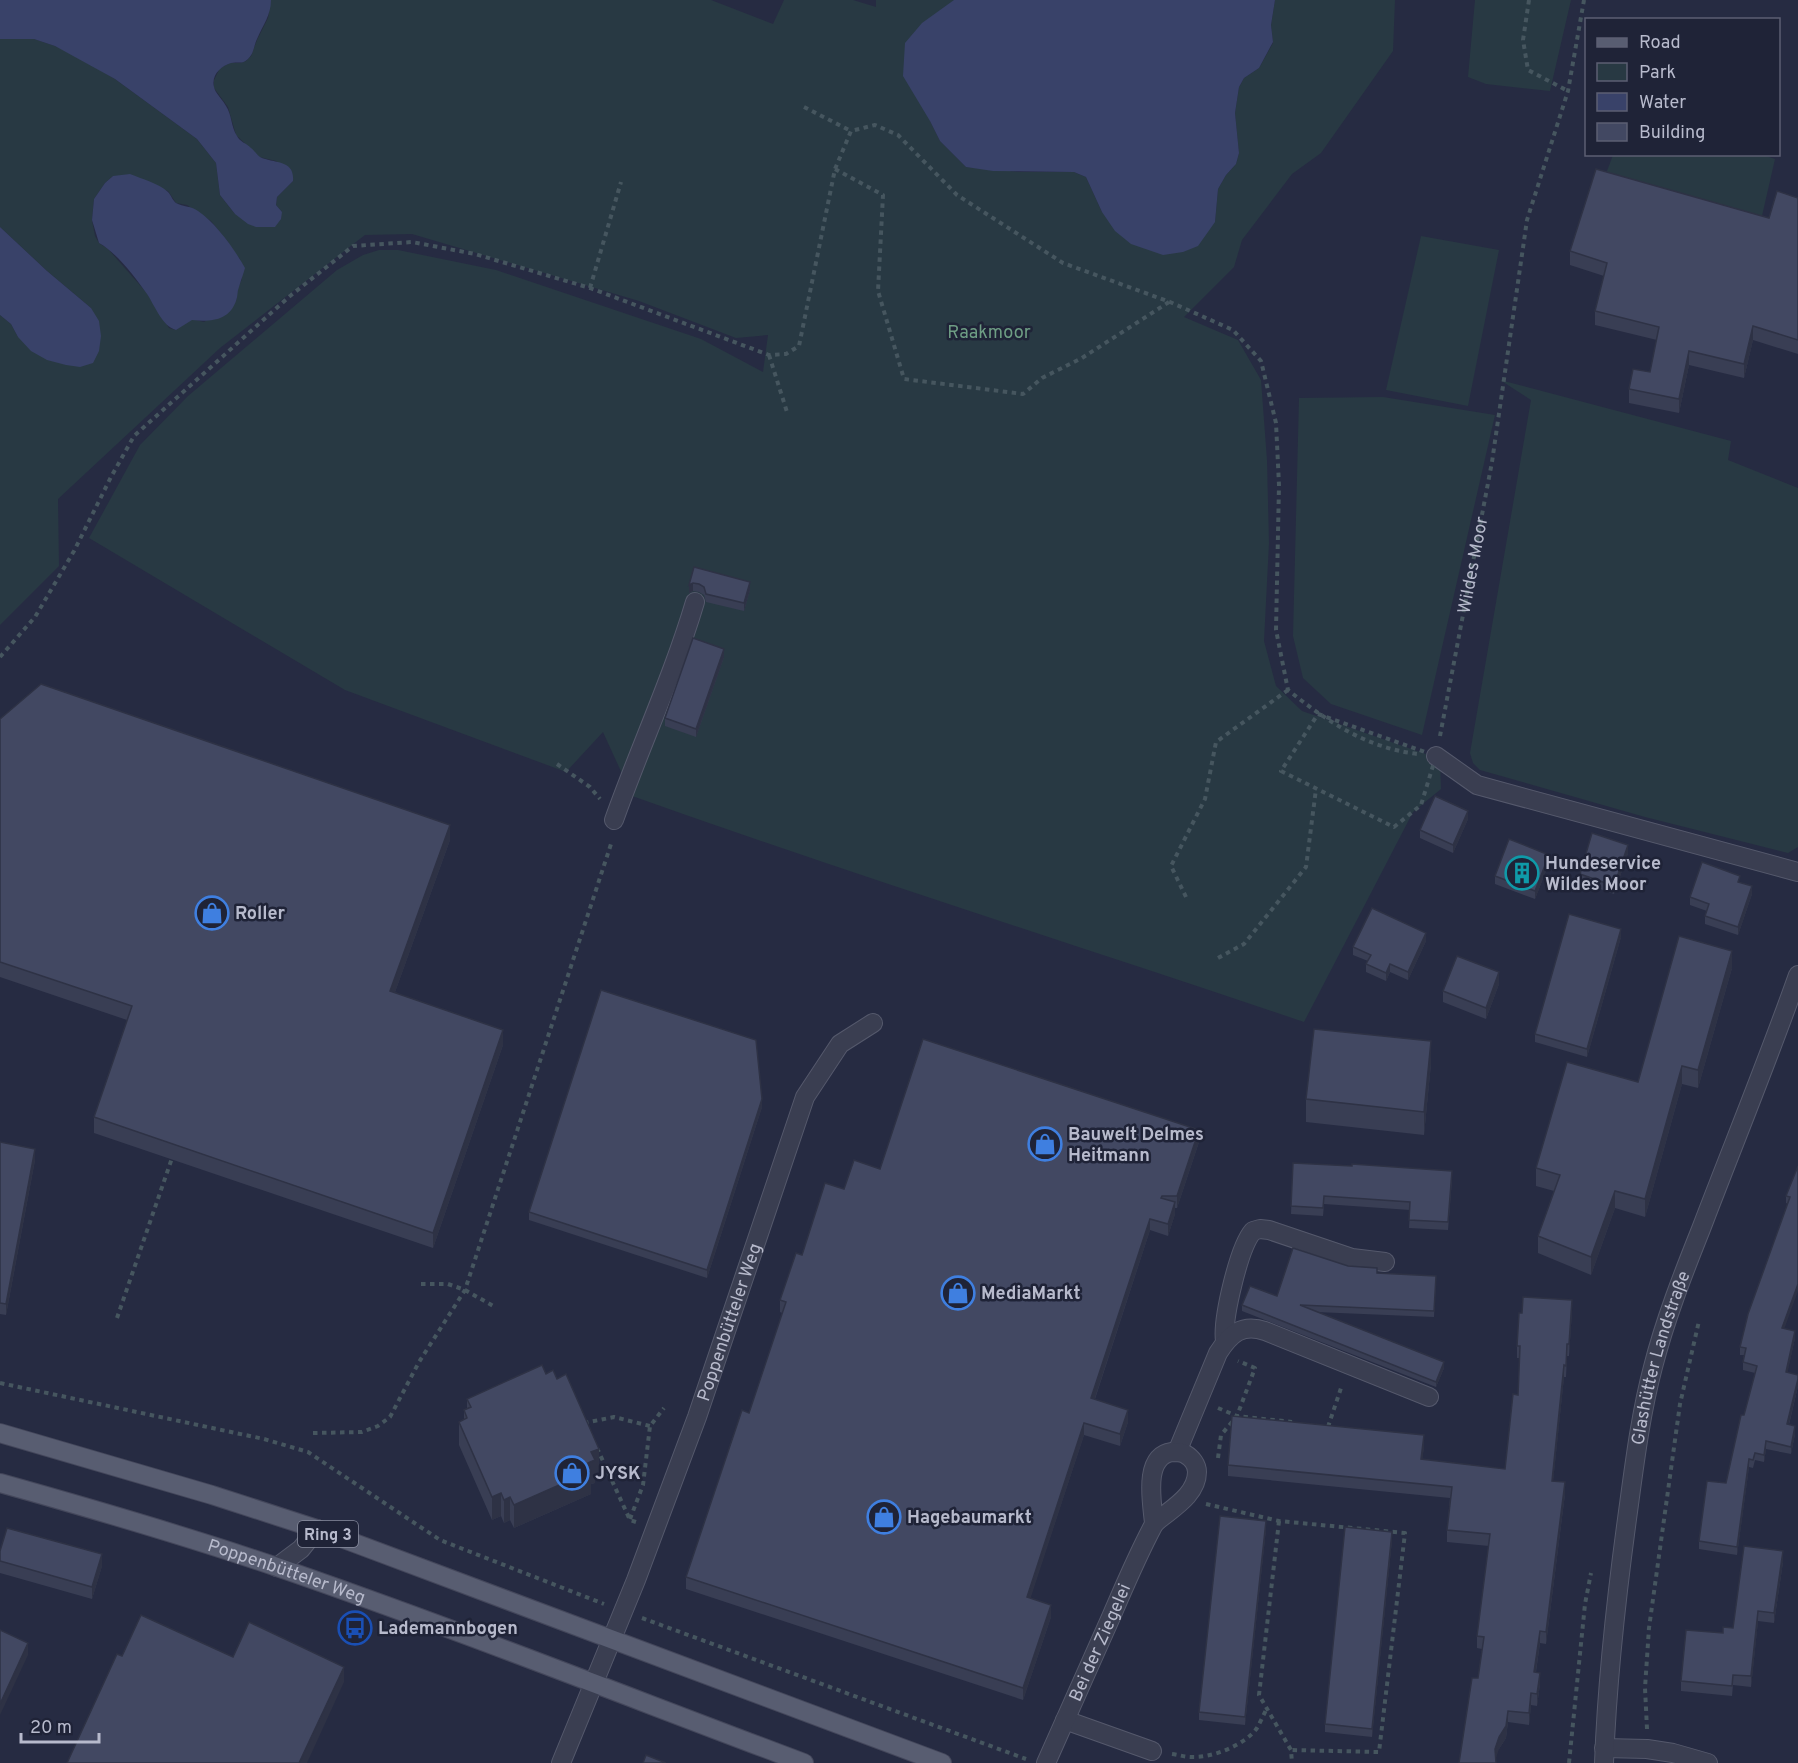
<svg xmlns="http://www.w3.org/2000/svg" width="1798" height="1763" viewBox="0 0 1798 1763" font-family="Overpass,sans-serif">
	<style>
		.green { fill: #283943; fill-rule: evenodd }
		.water { fill: #394269 }
		.lines { fill: none; stroke-linecap: round; stroke-linejoin: round }
		.minor-casing { stroke: #55596c; stroke-width: 20 }
		.major-casing { stroke: #44475b; stroke-width: 20 }
		.path { stroke: #46565f; stroke-width: 4; stroke-dasharray: 4.5 4.5; stroke-linecap: butt }
		.minor { stroke: #3a3e51; stroke-width: 18 }
		.major { stroke: #585d71; stroke-width: 18 }
		.wall { fill: #393e54 }
		.shaded-wall { fill: #2e3245 }
		.building { fill: #424862; stroke: #2e3245; stroke-width: 1.5 }
		.labels { text-anchor: middle; stroke-width: 5; stroke-linejoin: round; paint-order: stroke }
		.shield { fill: #1f2337; stroke: #898d9f; stroke-width: 1.5 }
		.shield-label { font-size: 16px; font-weight: bold; fill: #b7bacc }
		.park-label { font-size: 18px; fill: #6e9d84; stroke: #1f2337 }
		.street-label { font-size: 18px; fill: #b7bacc; stroke: #1f2337 }
		.poi-label { font-size: 18px; font-weight: bold; fill: #b7bacc; stroke: #1f2337; text-anchor: start }
	</style>
	<rect width="100%" height="100%" fill="#262b42"/>
	<g class="green">
		<path d="M271 0H711L773 24 784 0H853L876 7V0H954L930 121 940 141 966 167 1020 172H1074L1086 177 1102 212 1215 222 1218 189 1226 175 1236 164 1239 153 1235 113 1239 87 1244 78 1259 68 1273 43 1271 25 1275 0H1395L1393 51 1321 153 1292 174 1242 240 1234 267 1184 317 1238 340 1261 380 1267 460 1269 543 1264 641 1276 686 1302 711 1440 759 1441 789 1413 812 1304 1022C1076 945 845 872 618 791L624 778 603 732 566 772 345 690 89 538 140 445 188 396 337 270 363 255 379 250H398L496 270 701 339 763 372 768 335 736 338 639 301 412 234 365 235 220 348 58 499 59 566 0 625V315L11 324 18 337 91 308 47 271 0 227V39H34L55 46 75 55 115 79 197 139 216 163 220 195 235 214 282 212 276 205 277 197 293 181 276 161 259 157 236 135 228 107 214 88V80L220 68 230 63H240L246 61 251 56 257 40 268 18ZM113 176 168 191 176 203 187 205 211 221 228 242 232 250 240 259 242 279 238 288 236 301 204 322 191 319 176 330 169 328 146 292 108 249 99 243 95 236 92 220 94 199 105 183Z"/>
		<polygon points="1475,0 1571,0 1550,91 1486,84 1468,77"/>
		<polygon points="1760,154 1775,159 1759,229 1604,179 1613,155"/>
		<polygon points="1421,236 1499,250 1468,406 1386,390"/>
		<polygon points="1500,380 1731,441 1728,460 1798,488 1798,847 1788,853 1645,817 1480,770 1473,763 1470,753 1531,400"/>
		<polygon points="1383,397 1495,415 1422,735 1331,704 1303,678 1293,636 1299,398"/>
	</g>
	<g class="water">
		<path d="M0 0H271C271 15 263 25 257 39 254 45 254 54 248 59 242 65 237 61 231 63 221 66 211 75 214 87 215 93 223 100 226 106 232 115 231 127 237 136 240 142 246 143 251 148 254 150 257 155 260 157 274 164 295 159 293 181L277 197 276 205 282 212 281 219 275 227H256L248 224 235 214 220 195 216 163 197 139 115 79 55 46 34 39H0Z"/>
		<polygon points="954,0 1275,0 1271,25 1273,42 1259,68 1244,78 1239,87 1235,113 1239,153 1236,164 1226,175 1218,189 1215,222 1198,246 1183,252 1163,255 1131,244 1115,231 1102,212 1086,177 1074,172 993,171 966,167 940,141 930,121 903,76 905,43 922,23"/>
		<path d="M130 174C142 179 158 183 168 192 171 195 173 201 176 203 183 207 192 206 198 211 216 223 235 250 245 268 243 275 241 280 239 287 237 291 238 296 236 301 229 321 210 322 192 320L176 330C162 326 155 306 147 294 135 277 117 253 99 243L92 220 94 199 105 183 113 176Z"/>
		<polygon points="0,227 47,271 91,308 99,321 101,336 99,351 93,363 80,367 66,365 47,360 31,351 18,337 11,324 0,315"/>
	</g>
	<g class="lines">
		<g class="minor-casing">
			<g id="minor">
				<polyline points="1436,756 1477,785 1798,872"/>
				<path d="M614 820C640 747 673 676 695 602"/>
				<path d="M1225 1341C1222 1319 1239 1247 1253 1231L1260 1229 1269 1230 1352 1258 1385 1262"/>
				<path d="M1177 1452 1218 1353C1230 1334 1242 1323 1265 1331L1429 1397"/>
				<polyline points="277,1567 301,1549 317,1529"/>
				<polyline points="1065,1720 1152,1751"/>
				<polyline points="1604,1748 1647,1749 1673,1753 1708,1763"/>
				<path id="s2" d="M561 1763 636 1580 697 1417 805 1097 840 1044 873 1023"/>
				<path id="s3" d="M1046 1763C1068 1714 1089 1666 1111 1617 1124 1587 1137 1556 1153 1526 1156 1521 1161 1518 1166 1514 1179 1504 1197 1491 1197 1472 1197 1465 1192 1458 1185 1454 1181 1452 1176 1452 1172 1452 1143 1456 1152 1502 1154 1523"/>
				<path id="s4" d="M1604 1763C1607 1682 1616 1600 1627 1519 1634 1468 1640 1416 1653 1367 1665 1320 1683 1274 1701 1229 1733 1145 1768 1060 1798 975"/>
			</g>
		</g>
		<g class="major-casing">
			<g id="major">
				<polyline points="0,1433 212,1495 317,1529 942,1763"/>
				<path id="s5" d="M0 1483C93 1509 186 1536 277 1567 454 1628 628 1697 804 1763"/>
			</g>
		</g>
		<g class="path">
			<polyline points="1529,0 1523,40 1528,70 1568,91"/>
			<polyline points="804,107 851,131"/>
			<polyline points="835,169 883,195 878,291 904,379 1023,394 1042,378 1082,358 1169,302"/>
			<polyline points="590,288 621,182"/>
			<polyline points="769,355 787,412"/>
			<path d="M0 657 35 617 74 551 111 477 134 436 290 296 353 246 412 242 475 254 590 288 769 355 786 354 799 346 835 169 851 131 875 125 898 135 957 195 1063 263 1170 302 1233 330 1261 361 1276 423 1279 485 1276 630 1288 690C1328 722 1365 747 1417 754"/>
			<polygon points="1318,714 1436,756 1421,805 1394,827 1281,771"/>
			<path id="s1" d="M1440 736 1492 462 1527 220 1568 91 1584 0"/>
			<polyline points="557,764 590,787 600,799"/>
			<polyline points="1186,897 1171,866 1205,799 1216,742 1288,690"/>
			<polyline points="1218,958 1244,944 1306,867 1316,789"/>
			<polyline points="421,1284 448,1284 465,1290 495,1307"/>
			<polyline points="117,1318 172,1158"/>
			<polyline points="0,1383 264,1439 308,1452 440,1540 604,1604"/>
			<polyline points="1218,1408 1237,1416 1292,1422"/>
			<polyline points="584,1423 614,1417 650,1426"/>
			<polyline points="1328,1427 1342,1385"/>
			<polyline points="313,1433 362,1432 378,1426 390,1417 419,1362 465,1290 612,841"/>
			<polyline points="597,1448 630,1520 636,1522"/>
			<polyline points="1218,1458 1221,1435 1237,1416 1255,1368 1238,1361"/>
			<polyline points="1206,1504 1279,1521 1405,1533 1379,1752 1291,1750"/>
			<polyline points="630,1519 643,1485 650,1426 664,1408"/>
			<polyline points="1279,1521 1259,1695 1291,1750 1292,1763"/>
			<polyline points="642,1618 1026,1759"/>
			<polyline points="1647,1729 1645,1688 1649,1628 1680,1404 1699,1321"/>
			<path d="M1172 1754C1179 1755 1185 1757 1192 1757 1212 1758 1245 1745 1257 1728 1260 1723 1263 1716 1266 1710"/>
			<polyline points="1569,1763 1585,1604 1591,1573"/>
		</g>
		<use href="#minor" class="minor"/>
		<use href="#major" class="major"/>
	</g>
	<g class="wall">
		<polygon points="1798,198 1798,354 1753,340 1744,378 1689,365 1679,413 1629,403 1629,389 1650,372 1657,340 1595,325 1595,311 1604,276 1570,265 1570,251 1769,218"/>
		<polygon points="694,567 750,590 744,611 706,602 704,595 699,592 693,591 689,593"/>
		<polygon points="724,657 696,737 665,726 665,718"/>
		<polygon points="0,719 450,840 395,992 503,1045 433,1248 94,1133 94,1117 127,1020 0,977"/>
		<polygon points="1468,819 1453,853 1420,838 1420,830"/>
		<polygon points="1628,853 1614,894 1580,882 1580,874"/>
		<polygon points="1549,863 1535,899 1495,884 1495,876"/>
		<polygon points="1752,894 1738,935 1705,924 1705,916 1707,911 1690,905 1690,897"/>
		<polygon points="1621,937 1587,1057 1535,1042 1535,1034"/>
		<polygon points="1426,941 1408,980 1390,972 1386,981 1366,972 1366,964 1368,961 1353,955 1353,947"/>
		<polygon points="1732,968 1698,1088 1682,1084 1645,1217 1615,1208 1591,1275 1538,1253 1538,1236 1554,1191 1536,1186 1536,1168 1638,1082"/>
		<polygon points="1499,984 1486,1019 1443,1002 1443,991"/>
		<polygon points="1431,1064 1424,1135 1306,1122 1306,1099"/>
		<polygon points="762,1107 707,1278 529,1220 529,1212"/>
		<polygon points="0,1142 35,1160 6,1315 0,1314"/>
		<polygon points="1199,1142 1177,1208 1175,1208 1175,1214 1168,1236 1150,1230 1095,1399 1128,1422 1120,1446 1084,1435 1030,1598 1051,1617 1023,1700 686,1589 686,1577 749,1413 782,1313 780,1312 780,1300 802,1255 844,1189 880,1169"/>
		<polygon points="1293,1163 1452,1179 1448,1230 1409,1228 1410,1210 1324,1204 1323,1216 1291,1214"/>
		<polygon points="1798,1166 1784,1328 1795,1338 1787,1373 1798,1375 1798,1386 1789,1425 1795,1434 1791,1454 1766,1449 1764,1462 1755,1460 1753,1468 1749,1467 1737,1555 1699,1549 1699,1541 1726,1483 1744,1415 1755,1373 1743,1370 1743,1362 1744,1355 1740,1355 1740,1347 1788,1204 1786,1203 1786,1196"/>
		<polygon points="1348,1266 1377,1273 1436,1276 1434,1317 1316,1312 1444,1368 1436,1387 1242,1311 1242,1305 1277,1296"/>
		<polygon points="1572,1311 1569,1356 1567,1356 1566,1377 1564,1377 1553,1481 1565,1494 1546,1644 1540,1643 1536,1672 1540,1684 1537,1706 1531,1705 1529,1725 1508,1722 1506,1738 1499,1749 1478,1678 1482,1649 1477,1648 1477,1636 1489,1546 1447,1542 1447,1530 1450,1498 1228,1476 1228,1465 1424,1447 1422,1459 1505,1469 1518,1395 1520,1358 1517,1358 1517,1346"/>
		<polygon points="546,1374 599,1472 595,1474 595,1483 591,1484 591,1494 514,1528 510,1520 504,1523 501,1516 492,1520 459,1445 459,1422 464,1420 464,1410 467,1409 467,1399"/>
		<polygon points="1266,1529 1245,1725 1199,1720 1199,1712"/>
		<polygon points="1392,1540 1372,1737 1325,1732 1325,1724"/>
		<polygon points="0,1551 102,1566 92,1599 0,1573"/>
		<polygon points="1783,1562 1774,1623 1758,1621 1751,1687 1733,1685 1732,1696 1681,1691 1681,1681 1723,1633 1733,1628"/>
	</g>
	<g class="shaded-wall">
		<polygon points="1753,326 1753,340 1744,378 1744,364"/>
		<polygon points="1689,351 1689,365 1679,413 1679,399"/>
		<polygon points="750,582 750,590 744,611 744,603"/>
		<polygon points="693,583 693,591 689,593 689,585"/>
		<polygon points="724,649 724,657 696,737 696,729"/>
		<polygon points="1468,811 1468,819 1453,853 1453,845"/>
		<polygon points="450,825 450,840 390,1006 390,991"/>
		<polygon points="1628,845 1628,853 1614,894 1614,886"/>
		<polygon points="1549,855 1549,863 1535,899 1535,891"/>
		<polygon points="1752,886 1752,894 1738,935 1738,927"/>
		<polygon points="1621,929 1621,937 1587,1057 1587,1049"/>
		<polygon points="1426,933 1426,941 1408,980 1408,972"/>
		<polygon points="1732,951 1732,968 1698,1088 1698,1070"/>
		<polygon points="1390,964 1390,972 1386,981 1386,973"/>
		<polygon points="1499,972 1499,984 1486,1019 1486,1008"/>
		<polygon points="503,1030 503,1045 433,1248 433,1233"/>
		<polygon points="1431,1041 1431,1064 1424,1135 1424,1112"/>
		<polygon points="1682,1066 1682,1084 1645,1217 1645,1199"/>
		<polygon points="762,1099 762,1107 707,1278 707,1270"/>
		<polygon points="1199,1130 1199,1142 1177,1208 1177,1196"/>
		<polygon points="35,1149 35,1160 6,1315 6,1304"/>
		<polygon points="1615,1191 1615,1208 1591,1275 1591,1257"/>
		<polygon points="1175,1202 1175,1214 1168,1236 1168,1224"/>
		<polygon points="1150,1219 1150,1230 1091,1410 1091,1398"/>
		<polygon points="1798,1284 1798,1291 1782,1335 1782,1328"/>
		<polygon points="1572,1300 1572,1311 1569,1356 1569,1344"/>
		<polygon points="1795,1331 1795,1338 1786,1380 1786,1372"/>
		<polygon points="1444,1362 1444,1368 1436,1387 1436,1382"/>
		<polygon points="1564,1365 1564,1377 1552,1492 1552,1481"/>
		<polygon points="1798,1379 1798,1386 1787,1432 1787,1424"/>
		<polygon points="1128,1410 1128,1422 1120,1446 1120,1434"/>
		<polygon points="1084,1423 1084,1435 1027,1609 1027,1597"/>
		<polygon points="1795,1426 1795,1434 1791,1454 1791,1447"/>
		<polygon points="1424,1435 1424,1447 1421,1471 1421,1459"/>
		<polygon points="1766,1441 1766,1449 1764,1462 1764,1455"/>
		<polygon points="599,1449 599,1472 595,1474 595,1483 591,1484 591,1494 514,1528 514,1505 588,1463 591,1452"/>
		<polygon points="1749,1459 1749,1467 1737,1555 1737,1547"/>
		<polygon points="1565,1482 1565,1494 1546,1644 1546,1632"/>
		<polygon points="501,1493 501,1516 492,1520 492,1497"/>
		<polygon points="510,1497 510,1520 504,1523 504,1500"/>
		<polygon points="1266,1521 1266,1529 1245,1725 1245,1717"/>
		<polygon points="1392,1532 1392,1540 1372,1737 1372,1729"/>
		<polygon points="1783,1551 1783,1562 1774,1623 1774,1613"/>
		<polygon points="102,1554 102,1566 92,1599 92,1587"/>
		<polygon points="1051,1605 1051,1617 1023,1700 1023,1688"/>
		<polygon points="1758,1611 1758,1621 1751,1687 1751,1676"/>
		<polygon points="1540,1631 1540,1643 1534,1684 1534,1672"/>
		<polygon points="28,1643 28,1655 0,1715 0,1704"/>
		<polygon points="344,1667 344,1682 307,1763 299,1763"/>
		<polygon points="1540,1673 1540,1684 1537,1706 1537,1694"/>
		<polygon points="1531,1693 1531,1705 1529,1725 1529,1713"/>
		<polygon points="1508,1711 1508,1722 1506,1738 1499,1749 1495,1761 1495,1749"/>
	</g>
	<g class="building">
		<polygon points="1596,169 1769,218 1777,191 1798,198 1798,340 1753,326 1744,364 1689,351 1679,399 1629,389 1633,369 1650,372 1659,327 1595,311 1607,263 1570,251"/>
		<polygon points="694,567 750,582 744,603 706,594 704,587 699,584 693,583 689,585"/>
		<polygon points="693,638 724,649 696,729 665,718"/>
		<polygon points="41,684 450,825 390,991 503,1030 433,1233 94,1117 132,1006 0,962 0,719"/>
		<polygon points="1435,796 1468,811 1453,845 1420,830"/>
		<polygon points="1592,833 1628,845 1614,886 1580,874"/>
		<polygon points="1509,839 1549,855 1535,891 1495,876"/>
		<polygon points="1702,862 1740,876 1738,882 1752,886 1738,927 1705,916 1709,904 1690,897"/>
		<polygon points="1372,908 1426,933 1408,972 1390,964 1386,973 1366,964 1371,955 1353,947"/>
		<polygon points="1569,914 1621,929 1587,1049 1535,1034"/>
		<polygon points="1679,936 1732,951 1698,1070 1682,1066 1645,1199 1615,1191 1591,1257 1538,1236 1560,1175 1536,1168 1567,1062 1638,1082"/>
		<polygon points="1457,956 1499,972 1486,1008 1443,991"/>
		<polygon points="601,990 756,1040 762,1099 707,1270 529,1212"/>
		<polygon points="1314,1029 1431,1041 1424,1112 1306,1099"/>
		<polygon points="923,1039 1199,1130 1177,1196 1162,1196 1161,1198 1175,1202 1168,1224 1150,1219 1091,1398 1128,1410 1120,1434 1084,1423 1027,1597 1051,1605 1023,1688 686,1577 742,1410 749,1413 786,1302 780,1300 796,1253 802,1255 825,1183 844,1189 854,1160 880,1169"/>
		<polygon points="0,1142 35,1149 6,1304 0,1303"/>
		<polygon points="1293,1163 1352,1166 1352,1164 1452,1171 1448,1222 1409,1220 1410,1202 1324,1196 1323,1208 1291,1206"/>
		<polygon points="1798,1166 1798,1284 1782,1328 1795,1331 1786,1372 1798,1375 1798,1379 1787,1424 1795,1426 1791,1447 1766,1441 1764,1455 1755,1453 1753,1460 1749,1459 1737,1547 1699,1541 1707,1481 1726,1483 1741,1415 1744,1415 1757,1366 1743,1362 1746,1348 1740,1347 1748,1314 1790,1197 1786,1196"/>
		<polygon points="1293,1248 1348,1266 1377,1268 1377,1273 1436,1276 1434,1311 1300,1305 1444,1362 1436,1382 1242,1305 1250,1286 1277,1296"/>
		<polygon points="1523,1297 1572,1300 1569,1344 1567,1344 1566,1366 1564,1365 1552,1481 1565,1482 1546,1632 1540,1631 1534,1672 1540,1673 1537,1694 1531,1693 1529,1713 1508,1711 1506,1726 1499,1737 1495,1749 1496,1763 1459,1763 1472,1678 1478,1678 1484,1637 1477,1636 1490,1534 1447,1530 1452,1487 1228,1465 1232,1416 1424,1435 1421,1459 1505,1469 1513,1394 1518,1395 1520,1346 1517,1346 1519,1313 1522,1313"/>
		<polygon points="542,1365 546,1374 553,1370 557,1379 566,1374 599,1449 591,1452 595,1460 588,1463 591,1471 514,1505 510,1497 504,1500 501,1493 492,1497 459,1422 467,1418 464,1410 471,1407 467,1399"/>
		<polygon points="1220,1516 1266,1521 1245,1717 1199,1712"/>
		<polygon points="1345,1527 1392,1532 1372,1729 1325,1724"/>
		<polygon points="7,1528 102,1554 92,1587 0,1561 0,1551"/>
		<polygon points="1744,1546 1783,1551 1774,1613 1758,1611 1751,1676 1733,1675 1732,1686 1681,1681 1686,1630 1723,1633 1723,1627 1733,1628"/>
		<polygon points="141,1615 233,1657 249,1622 344,1667 299,1763 67,1763 117,1654 122,1656"/>
		<polygon points="0,1630 28,1643 0,1704"/>
		<polygon points="646,1755 666,1763 643,1763"/>
	</g>
	<defs>
		<g id="building-ring" transform="scale(1.725)"><circle r="9.5" fill="#1f2337" stroke="#0f9aa8" stroke-width="1.5"/><path d="M-4-6H4V6H1V3H-1V6H-4ZM-2.5-4.3h1.7v1.8h-1.7ZM.8-4.3h1.7v1.8H.8ZM-2.5-1h1.7V.8h-1.7ZM.8-1h1.7V.8H.8Z" fill="#0f9aa8"/></g>
		<g id="shop-ring" transform="scale(1.725)"><circle r="9.5" fill="#1f2337" stroke="#3f7fe0" stroke-width="1.5"/><path d="M-5-2.5h2.3a2.7 3.5 0 0 1 5.4 0H5L5.5 6h-11ZM-1.5-2.5h3a1.5 2.3 0 0 0-3 0Z" fill="#3f7fe0"/></g>
		<g id="bus-ring" transform="scale(1.725)"><circle r="9.5" fill="#1f2337" stroke="#1a4fb4" stroke-width="1.5"/><path d="M-5-6H5V4H4V6H2V4H-2V6H-4V4H-5ZM-3.5-4V0h7V-4ZM-3.5 1.2v1.5H-2V1.2ZM2 1.2v1.5H3.5V1.2Z" fill="#1a4fb4"/></g>
	</defs>
	<g fill-rule="evenodd">
		<use href="#building-ring" x="1522" y="873"/>
		<use href="#shop-ring" x="212" y="913"/>
		<use href="#shop-ring" x="1045" y="1144"/>
		<use href="#shop-ring" x="958" y="1293"/>
		<use href="#shop-ring" x="572" y="1473"/>
		<use href="#shop-ring" x="884" y="1517"/>
		<use href="#bus-ring" x="355" y="1628"/>
	</g>
	<g class="labels">
		<rect class="shield" x="298" y="1521" width="60" height="26" rx="4.5"/>
		<g class="shield-label">
			<text x="328" y="1540">Ring 3</text>
		</g>
		<g class="park-label">
			<text x="989" y="338">Raakmoor</text>
		</g>
		<g class="street-label">
			<text dy="6" stroke="none"><textPath href="#s1" startOffset="174">Wildes Moor</textPath></text>
			<text dy="6" stroke="none"><textPath href="#s2" startOffset="472">Poppenbütteler Weg</textPath></text>
			<text dy="6" stroke="none"><textPath href="#s4" startOffset="410">Glashütter Landstraße</textPath></text>
			<text dy="6" stroke="none"><textPath href="#s5" startOffset="300">Poppenbütteler Weg</textPath></text>
			<text dy="6" stroke="none"><textPath href="#s3" startOffset="132">Bei der Ziegelei</textPath></text>
		</g>
		<g class="poi-label">
			<text x="1545" y="869">Hundeservice<tspan x="1545" dy="21">Wildes Moor</tspan></text>
			<text x="235" y="919">Roller</text>
			<text x="1068" y="1140">Bauwelt Delmes<tspan x="1068" dy="21">Heitmann</tspan></text>
			<text x="981" y="1299">MediaMarkt</text>
			<text x="595" y="1479">JYSK</text>
			<text x="907" y="1523">Hagebaumarkt</text>
			<text x="378" y="1634">Lademannbogen</text>
		</g>
	</g>
	<rect x="1585" y="18" width="195" height="138" fill="#1f2337" stroke="#5c5f73" stroke-width="1.5"/>
	<rect x="1597" y="38" width="30" height="9" fill="#585d71" stroke="#5c5f73" stroke-width="1.5"/>
	<text x="1639" y="48" font-size="18" fill="#b7bacc">Road</text>
	<rect x="1597" y="63" width="30" height="18" fill="#283943" stroke="#5c5f73" stroke-width="1.5"/>
	<text x="1639" y="78" font-size="18" fill="#b7bacc">Park</text>
	<rect x="1597" y="93" width="30" height="18" fill="#394269" stroke="#5c5f73" stroke-width="1.5"/>
	<text x="1639" y="108" font-size="18" fill="#b7bacc">Water</text>
	<rect x="1597" y="123" width="30" height="18" fill="#424862" stroke="#5c5f73" stroke-width="1.5"/>
	<text x="1639" y="138" font-size="18" fill="#b7bacc">Building</text>
	<path d="M21 1733v9h78v-9" fill="none" stroke="#b7bacc" stroke-width="3"/>
	<text x="30" y="1733" font-size="18" fill="#b7bacc" stroke="#1f2337" stroke-width="4.5" paint-order="stroke">20 m</text>
</svg>
